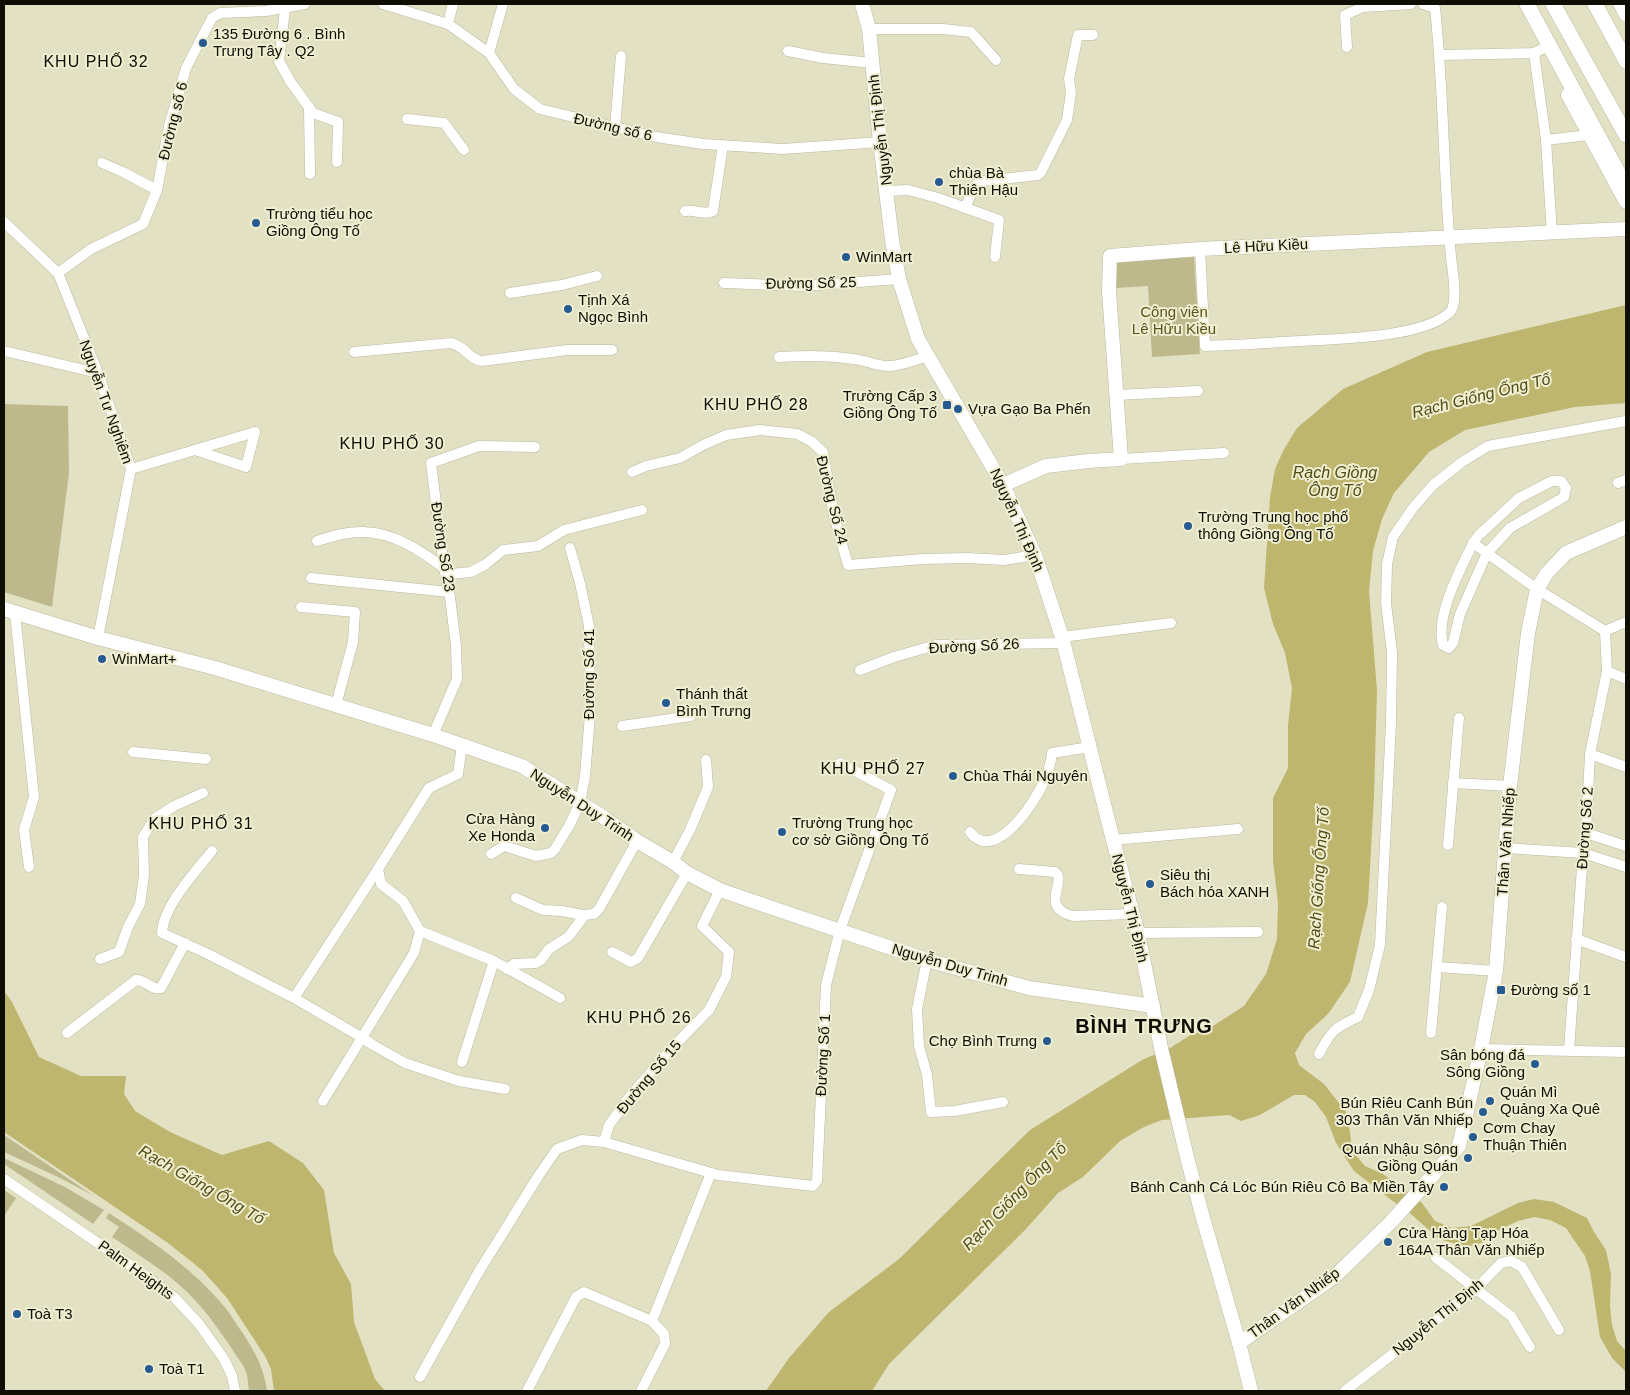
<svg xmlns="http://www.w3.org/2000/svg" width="1630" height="1395" viewBox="0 0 1630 1395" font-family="Arial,sans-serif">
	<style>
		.green { fill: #bdb98c }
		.water { fill: #beb66e }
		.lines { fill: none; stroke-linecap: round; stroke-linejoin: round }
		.street-casing { stroke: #bcb99e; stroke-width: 11 }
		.secondary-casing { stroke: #bcb99e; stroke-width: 15 }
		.primary-casing { stroke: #bcb99e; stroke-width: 16 }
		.street { stroke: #fff; stroke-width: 10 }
		.secondary { stroke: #fff; stroke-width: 14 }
		.primary { stroke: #fff; stroke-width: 15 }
		.poi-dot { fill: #265a93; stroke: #f0eed1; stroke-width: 2 }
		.labels { text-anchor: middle; stroke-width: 4; stroke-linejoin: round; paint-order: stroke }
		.poi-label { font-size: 15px; fill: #0f0e05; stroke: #f0eed1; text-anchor: start }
		.street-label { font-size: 15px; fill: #0f0e05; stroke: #f0eed1 }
		.park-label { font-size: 15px; fill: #5a531e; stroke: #f0eed1 }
		.neighbourhood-label { font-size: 16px; letter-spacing: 1px; fill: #0f0e05; stroke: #f0eed1 }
		.water-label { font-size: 16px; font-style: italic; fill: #524c15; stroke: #f0eed1 }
		.district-label { font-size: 20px; font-weight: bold; letter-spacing: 1px; fill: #0f0e05; stroke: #f0eed1 }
	</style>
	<rect width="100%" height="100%" fill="#e3e1c4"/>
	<g class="green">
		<polygon points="1194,257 1200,354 1152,357 1148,286 1116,288 1114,262"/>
		<polygon points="4,404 68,406 69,473 52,607 4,592"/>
		<polygon points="4,1135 94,1196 58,1177 4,1152"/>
		<polygon points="4,1158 65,1187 104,1210 93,1224 4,1164"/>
		<polygon points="4,1190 16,1198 4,1216"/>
		<path d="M109 1213C150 1240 190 1266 222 1304 230 1312 235 1323 242 1332 255 1352 264 1368 267 1391H249L247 1375 244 1367C226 1340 209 1313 186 1291 164 1270 137 1254 112 1237L119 1227 106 1218Z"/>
	</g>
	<g class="water">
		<polygon points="1626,305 1626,403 1575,407 1465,430 1429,452 1394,493 1382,519 1373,551 1369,591 1377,690 1374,796 1368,903 1350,982 1328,1014 1306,1034 1295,1053 1299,1065 1324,1084 1346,1112 1350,1132 1352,1151 1365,1166 1383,1174 1422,1203 1435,1221 1452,1228 1471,1226 1518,1203 1534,1199 1554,1202 1587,1218 1594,1232 1606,1250 1611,1274 1610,1306 1612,1325 1617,1341 1626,1351 1626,1372 1612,1358 1600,1337 1590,1271 1585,1256 1566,1228 1550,1220 1534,1217 1518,1221 1499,1230 1484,1242 1466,1247 1439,1239 1411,1214 1390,1199 1354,1171 1336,1143 1326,1117 1315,1102 1305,1095 1294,1095 1260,1115 1241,1121 1229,1115 1162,1120 1144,1127 1120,1141 1083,1177 1058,1193 1026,1229 889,1364 872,1391 766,1391 789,1358 829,1312 899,1259 1030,1130 1142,1060 1170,1048 1189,1036 1213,1026 1244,1006 1266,974 1277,939 1278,903 1273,861 1273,798 1288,768 1288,725 1292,688 1285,653 1273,624 1264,588 1270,497 1275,469 1283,451 1297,428 1343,389 1427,352"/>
		<polygon points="4,991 12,1002 39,1057 81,1076 126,1076 124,1094 135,1111 170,1132 222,1155 269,1141 303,1163 324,1190 334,1253 351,1284 354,1322 375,1379 385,1391 274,1391 271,1369 265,1356 227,1298 202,1270 168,1243 4,1132"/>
	</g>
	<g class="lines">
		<g class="street-casing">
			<g id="street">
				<polyline points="383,4 448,24 489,53 514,89 540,109 656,137 703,144 783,149 880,142"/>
				<polyline points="285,9 279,61 290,81 313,113 338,122 337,162"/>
				<polyline points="448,24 453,4"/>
				<polyline points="869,29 943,29 971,32 996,60"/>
				<polyline points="1347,47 1345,15 1363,7 1411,4"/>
				<polyline points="788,51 823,58 872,63"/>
				<polyline points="489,53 503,4"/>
				<polyline points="1534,53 1546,140"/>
				<polyline points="1440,55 1534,53 1544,48"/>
				<polyline points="309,107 310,174"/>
				<polyline points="407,119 444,123 464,150"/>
				<polyline points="615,127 621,56"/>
				<polyline points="102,163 123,172 157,190"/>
				<polyline points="887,191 908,190 938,198 999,220 995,257"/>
				<polyline points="965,208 974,187 983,181 1038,175 1041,172 1067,120 1071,93 1069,79 1078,35 1093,35"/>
				<path d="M685 211C695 209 703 216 713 211L723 145"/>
				<polyline points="4,222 58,273 98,373 131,469 98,638"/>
				<polyline points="1552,234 1546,140 1589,135"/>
				<path d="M1200 249 1205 346C1237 345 1268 343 1300 341 1336 339 1424 338 1450 312 1459 303 1452 269 1451 257 1443 174 1444 91 1435 8L1423 4"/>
				<polyline points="58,273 91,249 143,224 157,190 169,126 186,68 212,18 220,13 266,11 305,4"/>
				<polyline points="724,283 803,286 899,279"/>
				<polyline points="510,293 562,285 597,276"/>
				<polyline points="4,351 98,373"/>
				<path d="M354 352 451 343C465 346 470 360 482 361L567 350H612"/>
				<path d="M779 357C804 356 828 355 853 359 866 360 878 367 891 366 903 365 916 360 928 356"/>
				<polyline points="1117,395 1198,391"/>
				<polyline points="195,450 246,467 255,432"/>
				<polyline points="1121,459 1224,453"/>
				<polyline points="131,469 255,432"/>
				<polyline points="632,472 646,466 680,458 703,445 726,435 760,430 797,434 811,441 823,452 834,516 848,565 923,559 967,558 1004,560 1035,555"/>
				<path d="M1552 481H1561L1566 488 1564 497 1510 528 1487 553 1460 614 1453 643 1449 648 1443 645C1435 615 1460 571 1473 543L1479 535 1519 498Z"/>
				<polyline points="1618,483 1626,480"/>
				<path d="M317 541C333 536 349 531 366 532 397 533 428 555 451 574L471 572 486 564 503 550 538 546 564 530 642 510"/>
				<polyline points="1473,543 1537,589 1605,631"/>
				<polyline points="311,578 449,592"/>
				<polyline points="301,607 355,612 353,642 336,705"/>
				<polyline points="15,613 34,797 24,830 29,867"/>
				<polyline points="1062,637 1171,623"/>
				<polyline points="860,670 894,657 936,645 1063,643"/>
				<polyline points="1607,671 1626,679"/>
				<polyline points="622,726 691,716"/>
				<polyline points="433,735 457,679 456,646 450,597 444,568 431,463 479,446 535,447"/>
				<polyline points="133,752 206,759"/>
				<polyline points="1590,754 1626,767"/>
				<polyline points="1453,783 1510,786"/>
				<path d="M970 832C995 865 1036 801 1045 779 1049 770 1051 762 1052 753L1090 747"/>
				<polyline points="1586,833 1626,846"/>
				<polyline points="1113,840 1238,829"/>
				<polyline points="1448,845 1459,718"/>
				<polyline points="1505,848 1583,853 1626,867"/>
				<path d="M212 851C196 871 163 906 162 933L208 954 294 998 361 1037 373 1045 405 1063 459 1081 505 1089"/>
				<polyline points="491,854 504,846 536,856 551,853 555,849 569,826 580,803 585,776 590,715 589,626 580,583 570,548"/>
				<polyline points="673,862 690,830 708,787 706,760"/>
				<path d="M1019 869 1055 872C1068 881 1038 907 1073 916L1132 914"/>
				<polyline points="516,898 543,910 562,911 582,915 594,914 599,909 637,841"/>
				<polyline points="420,931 494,961 560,998"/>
				<polyline points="1138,933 1258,932"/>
				<polyline points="1576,939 1626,957"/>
				<polyline points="612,952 631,962 638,958 687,873"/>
				<polyline points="100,959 119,952 128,927 140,904 144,875 143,837 154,819 174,806 203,793"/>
				<polyline points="927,960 917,1009 919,1046 927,1075 931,1112 955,1111 1003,1102"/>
				<polyline points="1437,967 1496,971"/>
				<polyline points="507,969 514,964 536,963 541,960 549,949 568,937 585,915"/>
				<polyline points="294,998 378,869"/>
				<path d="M67 1033 136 980C145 979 152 991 161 988L185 943"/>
				<polyline points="1431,1033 1442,907"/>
				<polyline points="1481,1049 1626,1052"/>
				<polyline points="1569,1050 1583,853 1586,833 1590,754 1607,671 1605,631 1626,622"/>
				<path d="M1319 1054C1331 1031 1334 1028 1358 1017L1369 990 1380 945 1391 723 1392 652 1386 603 1387 564 1393 537 1413 508 1433 485 1462 462 1488 446 1626 421"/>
				<polyline points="462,1062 494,961"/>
				<polyline points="323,1101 414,953 420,931 403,901 381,884 378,869 429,788 458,774 462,745"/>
				<polyline points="604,1142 609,1125 631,1095 672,1048 709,1010 726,977 729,952 702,926 720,890"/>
				<polyline points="4,1179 146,1276 175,1298 199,1324 224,1359 232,1376 235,1391"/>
				<polyline points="1436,1258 1511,1316 1530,1347"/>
				<polyline points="420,1377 478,1273 539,1175 557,1149 582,1140 604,1142 718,1175 813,1186 817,1181 826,985 840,930 891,790 840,763"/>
				<polyline points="527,1391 576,1297 584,1292 652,1321 711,1173"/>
				<polyline points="641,1391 665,1344 664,1334 652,1321"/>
				<polyline points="1345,1391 1475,1290 1501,1263 1511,1261 1522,1267 1559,1330"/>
			</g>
		</g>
		<g class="secondary-casing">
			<g id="secondary">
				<polyline points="862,4 869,29 880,142 892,240 899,279 918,339 1003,485 1035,555 1062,637 1113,840 1138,933 1161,1048 1186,1153 1201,1211 1239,1343 1251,1391"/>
				<polyline points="1568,95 1626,202"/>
				<polyline points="1003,485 1046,466 1089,461 1121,459 1109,291 1110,256 1200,249 1626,229"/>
				<polyline points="4,609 98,638 215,668 433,735 522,766 603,817 637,841 673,862 687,873 720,890 790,914 927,960 1029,988 1153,1006"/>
				<polyline points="1239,1343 1334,1277 1391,1222 1459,1146 1481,1049 1496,971 1510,786 1528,633 1537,589 1547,573 1566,553 1626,527"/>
			</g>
		</g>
		<g class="primary-casing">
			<g id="primary">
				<polyline points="1527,4 1626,187"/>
				<polyline points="1553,4 1626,135"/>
				<polyline points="1595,4 1626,61"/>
				<polyline points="1621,4 1626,14"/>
			</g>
		</g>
		<use href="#street" class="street"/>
		<use href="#secondary" class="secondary"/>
		<use href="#primary" class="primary"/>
	</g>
	<g class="poi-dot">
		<circle cx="203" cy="43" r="5"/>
		<circle cx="939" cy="182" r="5"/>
		<circle cx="256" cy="223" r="5"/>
		<circle cx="846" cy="257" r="5"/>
		<circle cx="568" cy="309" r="5"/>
		<rect x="942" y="400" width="10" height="10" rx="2.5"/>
		<circle cx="958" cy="409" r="5"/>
		<circle cx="1188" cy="526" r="5"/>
		<circle cx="102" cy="659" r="5"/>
		<circle cx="666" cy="703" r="5"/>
		<circle cx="953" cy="776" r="5"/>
		<circle cx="545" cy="828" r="5"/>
		<circle cx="782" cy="832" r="5"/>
		<circle cx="1150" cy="884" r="5"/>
		<rect x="1496" y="985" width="10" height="10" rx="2.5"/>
		<circle cx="1047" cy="1041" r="5"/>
		<circle cx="1535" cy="1064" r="5"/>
		<circle cx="1490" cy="1101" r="5"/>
		<circle cx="1483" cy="1112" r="5"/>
		<circle cx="1473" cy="1137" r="5"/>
		<circle cx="1468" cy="1158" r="5"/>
		<circle cx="1444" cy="1187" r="5"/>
		<circle cx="1388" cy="1242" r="5"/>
		<circle cx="17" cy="1314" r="5"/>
		<circle cx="149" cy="1369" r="5"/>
	</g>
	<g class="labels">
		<g class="poi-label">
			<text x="213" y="39">135 Đường 6 . Bình<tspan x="213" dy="17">Trưng Tây . Q2</tspan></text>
			<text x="949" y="178">chùa Bà<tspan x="949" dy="17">Thiên Hậu</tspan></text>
			<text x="266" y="219">Trường tiểu học<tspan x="266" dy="17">Giồng Ông Tố</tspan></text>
			<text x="856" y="262">WinMart</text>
			<text x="578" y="305">Tịnh Xá<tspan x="578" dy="17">Ngọc Bình</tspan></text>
			<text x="937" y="401" text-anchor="end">Trường Cấp 3<tspan x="937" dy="17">Giồng Ông Tố</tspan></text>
			<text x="968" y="414">Vựa Gạo Ba Phến</text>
			<text x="1198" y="522">Trường Trung học phổ<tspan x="1198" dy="17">thông Giồng Ông Tố</tspan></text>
			<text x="112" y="664">WinMart+</text>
			<text x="676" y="699">Thánh thất<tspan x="676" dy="17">Bình Trưng</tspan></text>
			<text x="963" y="781">Chùa Thái Nguyên</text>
			<text x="535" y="824" text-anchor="end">Cửa Hàng<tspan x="535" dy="17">Xe Honda</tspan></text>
			<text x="792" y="828">Trường Trung học<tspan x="792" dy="17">cơ sở Giồng Ông Tố</tspan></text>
			<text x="1160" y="880">Siêu thị<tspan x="1160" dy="17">Bách hóa XANH</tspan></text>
			<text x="1511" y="995">Đường số 1</text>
			<text x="1037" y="1046" text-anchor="end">Chợ Bình Trưng</text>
			<text x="1525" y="1060" text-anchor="end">Sân bóng đá<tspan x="1525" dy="17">Sông Giồng</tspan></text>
			<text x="1500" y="1097">Quán Mì<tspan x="1500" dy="17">Quảng Xa Quê</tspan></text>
			<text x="1473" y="1108" text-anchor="end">Bún Riêu Canh Bún<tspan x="1473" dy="17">303 Thân Văn Nhiếp</tspan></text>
			<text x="1483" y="1133">Cơm Chay<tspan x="1483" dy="17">Thuận Thiên</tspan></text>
			<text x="1458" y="1154" text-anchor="end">Quán Nhậu Sông<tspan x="1458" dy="17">Giồng Quán</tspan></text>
			<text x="1434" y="1192" text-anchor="end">Bánh Canh Cá Lóc Bún Riêu Cô Ba Miền Tây</text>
			<text x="1398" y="1238">Cửa Hàng Tạp Hóa<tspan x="1398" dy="17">164A Thân Văn Nhiếp</tspan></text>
			<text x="27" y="1319">Toà T3</text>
			<text x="159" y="1374">Toà T1</text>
		</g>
		<g class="street-label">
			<text transform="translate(173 121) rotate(-76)" y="5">Đường số 6</text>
			<text transform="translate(613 127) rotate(13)" y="5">Đường số 6</text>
			<text transform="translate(880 130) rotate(-97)" y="5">Nguyễn Thị Định</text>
			<text transform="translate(1266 246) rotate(-3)" y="5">Lê Hữu Kiều</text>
			<text transform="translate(811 283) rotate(-1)" y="5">Đường Số 25</text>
			<text transform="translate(106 402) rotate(70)" y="5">Nguyễn Tư Nghiêm</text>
			<text transform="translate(832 500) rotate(76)" y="5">Đường Số 24</text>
			<text transform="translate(1017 520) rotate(66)" y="5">Nguyễn Thị Định</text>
			<text transform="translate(443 547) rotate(81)" y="5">Đường Số 23</text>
			<text transform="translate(974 646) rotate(-3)" y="5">Đường Số 26</text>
			<text transform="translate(589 674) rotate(-90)" y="5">Đường Số 41</text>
			<text transform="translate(582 805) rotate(33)" y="5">Nguyễn Duy Trinh</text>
			<text transform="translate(1585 828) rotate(-86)" y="5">Đường Số 2</text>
			<text transform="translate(1506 842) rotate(-86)" y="5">Thân Văn Nhiếp</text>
			<text transform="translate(1130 908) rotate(76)" y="5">Nguyễn Thị Định</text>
			<text transform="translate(950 965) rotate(16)" y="5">Nguyễn Duy Trinh</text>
			<text transform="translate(823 1055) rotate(-87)" y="5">Đường Số 1</text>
			<text transform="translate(649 1077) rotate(-50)" y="5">Đường Số 15</text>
			<text transform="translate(136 1270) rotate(36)" y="5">Palm Heights</text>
			<text transform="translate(1294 1303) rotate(-36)" y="5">Thân Văn Nhiếp</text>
			<text transform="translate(1438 1317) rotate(-39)" y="5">Nguyễn Thị Định</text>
		</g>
		<g class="park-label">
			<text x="1174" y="317">Công viên<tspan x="1174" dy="17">Lê Hữu Kiều</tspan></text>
		</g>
		<g class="neighbourhood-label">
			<text x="96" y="67">KHU PHỐ 32</text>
			<text x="756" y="410">KHU PHỐ 28</text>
			<text x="392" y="449">KHU PHỐ 30</text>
			<text x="873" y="774">KHU PHỐ 27</text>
			<text x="201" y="829">KHU PHỐ 31</text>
			<text x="639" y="1023">KHU PHỐ 26</text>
		</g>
		<g class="water-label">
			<text transform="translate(1481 395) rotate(-14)" y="6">Rạch Giống Ống Tố</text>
			<text x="1335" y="478">Rạch Giồng<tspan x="1335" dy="18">Ông Tố</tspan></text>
			<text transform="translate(1318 878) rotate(-86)" y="6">Rạch Giống Ống Tố</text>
			<text transform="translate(202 1184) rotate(30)" y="6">Rạch Giống Ống Tố</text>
			<text transform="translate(1014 1196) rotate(-46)" y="6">Rạch Giống Ống Tố</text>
		</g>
		<g class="district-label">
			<text x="1144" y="1033">BÌNH TRƯNG</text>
		</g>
	</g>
	<rect width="1630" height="1395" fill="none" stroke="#0f0e05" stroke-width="10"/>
</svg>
